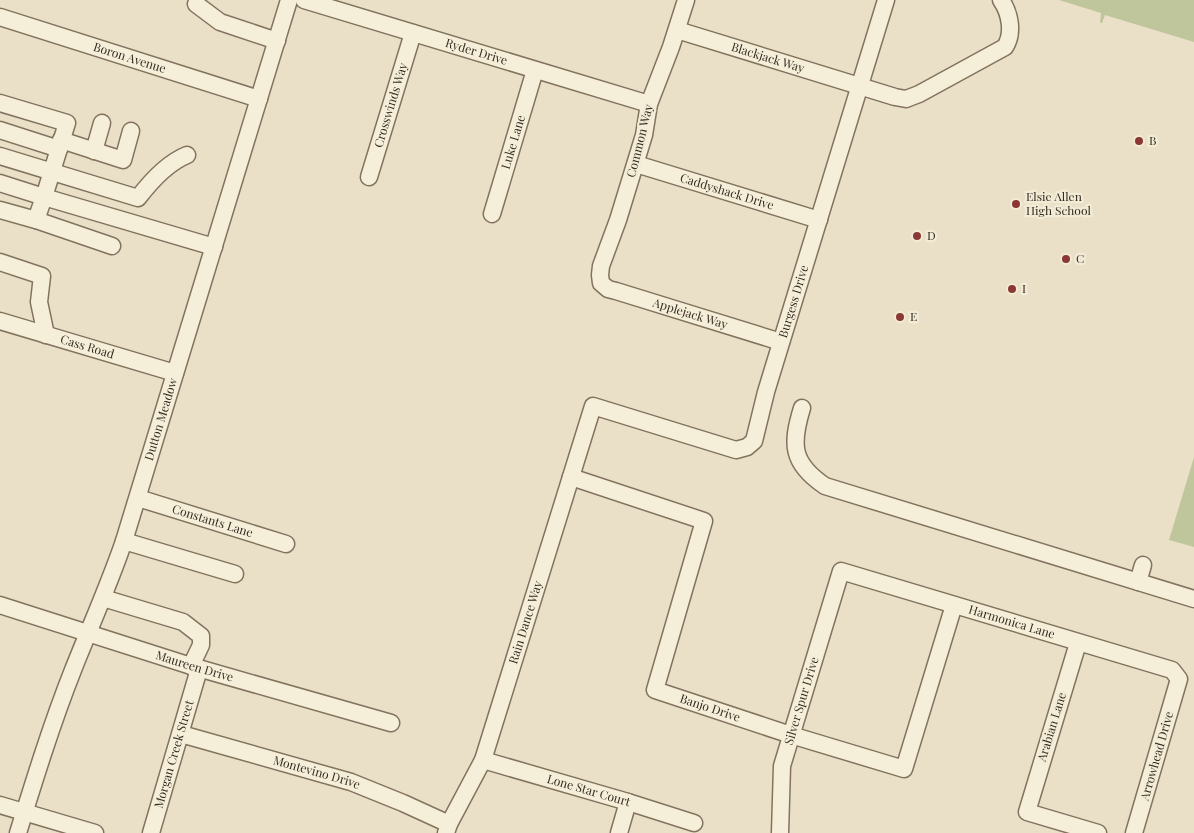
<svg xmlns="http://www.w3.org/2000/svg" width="1194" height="833" viewBox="0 0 1194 833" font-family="'Playfair Display',serif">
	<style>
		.green { fill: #c0c69c }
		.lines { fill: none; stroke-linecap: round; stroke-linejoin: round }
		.minor-casing { stroke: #83735e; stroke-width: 19 }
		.minor { stroke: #f5eed9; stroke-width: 16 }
		.poi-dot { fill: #8b3835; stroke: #f2ebd6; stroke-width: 2 }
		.labels { text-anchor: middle; stroke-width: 4.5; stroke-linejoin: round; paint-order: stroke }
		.street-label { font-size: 12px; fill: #352b20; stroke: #f2ebd6 }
		.poi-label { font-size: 12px; fill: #352b20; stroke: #f2ebd6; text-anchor: start }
	</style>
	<rect width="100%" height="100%" fill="#e9e0c7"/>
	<g class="green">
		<polygon points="1059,0 1194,0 1194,42 1105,15 1102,23 1100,23 1101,13"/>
		<polygon points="1194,457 1194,547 1169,540"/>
	</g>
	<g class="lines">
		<g class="minor-casing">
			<g id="minor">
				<path id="s1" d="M304 0 649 104"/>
				<path id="s2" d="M686 0 671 47 649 104 644 135 618 220 601 266 600 275 601 283 608 289 616 291 781 342"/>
				<polyline points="196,4 220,22 277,41"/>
				<path id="s3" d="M0 17 259 99"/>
				<path id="s4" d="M677 30 895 97 906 99 919 94 1005 47C1014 33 1010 13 1001 0"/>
				<polyline points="0,103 67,123 44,197 214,247"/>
				<polyline points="0,130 59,149"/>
				<polyline points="61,140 123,160 131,131"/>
				<polyline points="94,151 102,123"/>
				<path d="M0 156 138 198C151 181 167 163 187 155"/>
				<path id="s5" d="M636 164 819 220"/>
				<path id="s6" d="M369 177 413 33"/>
				<polyline points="0,183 44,197 36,220 0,210"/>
				<path id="s7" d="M492 214 535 70"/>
				<polyline points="36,220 112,246"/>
				<polyline points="0,262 42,276 39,302 46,335"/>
				<path id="s8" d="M0 321 175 373"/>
				<path d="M802 408C791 444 791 463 825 486L1194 599"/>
				<path id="s9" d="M571 477 704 521 655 690 791 735 904 769 954 605"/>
				<path id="s10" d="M138 498 286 544"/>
				<polyline points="124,541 235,574"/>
				<polyline points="1138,582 1143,565"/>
				<polyline points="103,598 183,622 201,636 201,645 191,666"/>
				<path id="s11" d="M0 605 191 666 391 723"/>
				<polyline points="1078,643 1027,812 1098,833"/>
				<path id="s12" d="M181 734 351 782 403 803 449 824"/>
				<path id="s13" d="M483 760 628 802 694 823"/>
				<polyline points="0,805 95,833"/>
				<path id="s14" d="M18 833C35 778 52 723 73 670 90 627 109 585 124 541L289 0"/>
				<path id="s15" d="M151 833 197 676"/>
				<path id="s16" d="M446 833 449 824 483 760 593 406 736 450 747 447 754 441 766 392 886 0"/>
				<polyline points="619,833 628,802"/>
				<path id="s17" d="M780 833 782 766 841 571 1172 670 1179 679 1134 833"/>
			</g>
		</g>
		<use href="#minor" class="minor"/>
	</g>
	<g class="poi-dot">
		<circle cx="1139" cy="141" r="5"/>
		<circle cx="1016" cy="204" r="5"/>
		<circle cx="917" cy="236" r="5"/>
		<circle cx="1066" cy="259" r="5"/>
		<circle cx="1012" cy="289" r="5"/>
		<circle cx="900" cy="317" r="5"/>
	</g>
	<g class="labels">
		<g class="street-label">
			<text dy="4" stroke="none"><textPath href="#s1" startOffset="180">Ryder Drive</textPath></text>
			<text dy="4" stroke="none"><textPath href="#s4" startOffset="95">Blackjack Way</textPath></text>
			<text dy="4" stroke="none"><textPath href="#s3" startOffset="136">Boron Avenue</textPath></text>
			<text dy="4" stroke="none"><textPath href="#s6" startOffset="75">Crosswinds Way</textPath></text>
			<text transform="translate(640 141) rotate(-76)" y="4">Common Way</text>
			<text dy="4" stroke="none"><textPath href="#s7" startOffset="75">Luke Lane</textPath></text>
			<text dy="4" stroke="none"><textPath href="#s5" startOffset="95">Caddyshack Drive</textPath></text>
			<text dy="4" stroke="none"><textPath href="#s16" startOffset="768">Burgess Drive</textPath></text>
			<text dy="4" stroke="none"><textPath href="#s2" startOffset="392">Applejack Way</textPath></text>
			<text dy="4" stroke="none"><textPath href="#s8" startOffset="91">Cass Road</textPath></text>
			<text dy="4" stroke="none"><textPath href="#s14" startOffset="438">Dutton Meadow</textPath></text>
			<text dy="4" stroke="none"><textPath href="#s10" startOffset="78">Constants Lane</textPath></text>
			<text dy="4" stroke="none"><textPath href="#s16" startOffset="226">Rain Dance Way</textPath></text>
			<text dy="4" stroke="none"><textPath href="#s17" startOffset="449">Harmonica Lane</textPath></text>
			<text dy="4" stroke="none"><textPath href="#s11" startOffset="204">Maureen Drive</textPath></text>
			<text dy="4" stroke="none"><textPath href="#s17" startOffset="135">Silver Spur Drive</textPath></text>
			<text dy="4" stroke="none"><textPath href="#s9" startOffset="374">Banjo Drive</textPath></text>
			<text transform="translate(1052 727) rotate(-73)" y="4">Arabian Lane</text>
			<text dy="4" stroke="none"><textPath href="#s15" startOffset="82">Morgan Creek Street</textPath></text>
			<text transform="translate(1157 756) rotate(-74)" y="4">Arrowhead Drive</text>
			<text dy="4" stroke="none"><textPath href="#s12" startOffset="141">Montevino Drive</textPath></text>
			<text dy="4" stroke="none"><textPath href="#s13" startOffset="110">Lone Star Court</textPath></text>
		</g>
		<g class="poi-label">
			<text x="1149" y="145">B</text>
			<text x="1026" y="201">Elsie Allen<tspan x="1026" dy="14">High School</tspan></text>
			<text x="927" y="240">D</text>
			<text x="1076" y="263">C</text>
			<text x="1022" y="293">I</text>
			<text x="910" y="321">E</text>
		</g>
	</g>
</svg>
